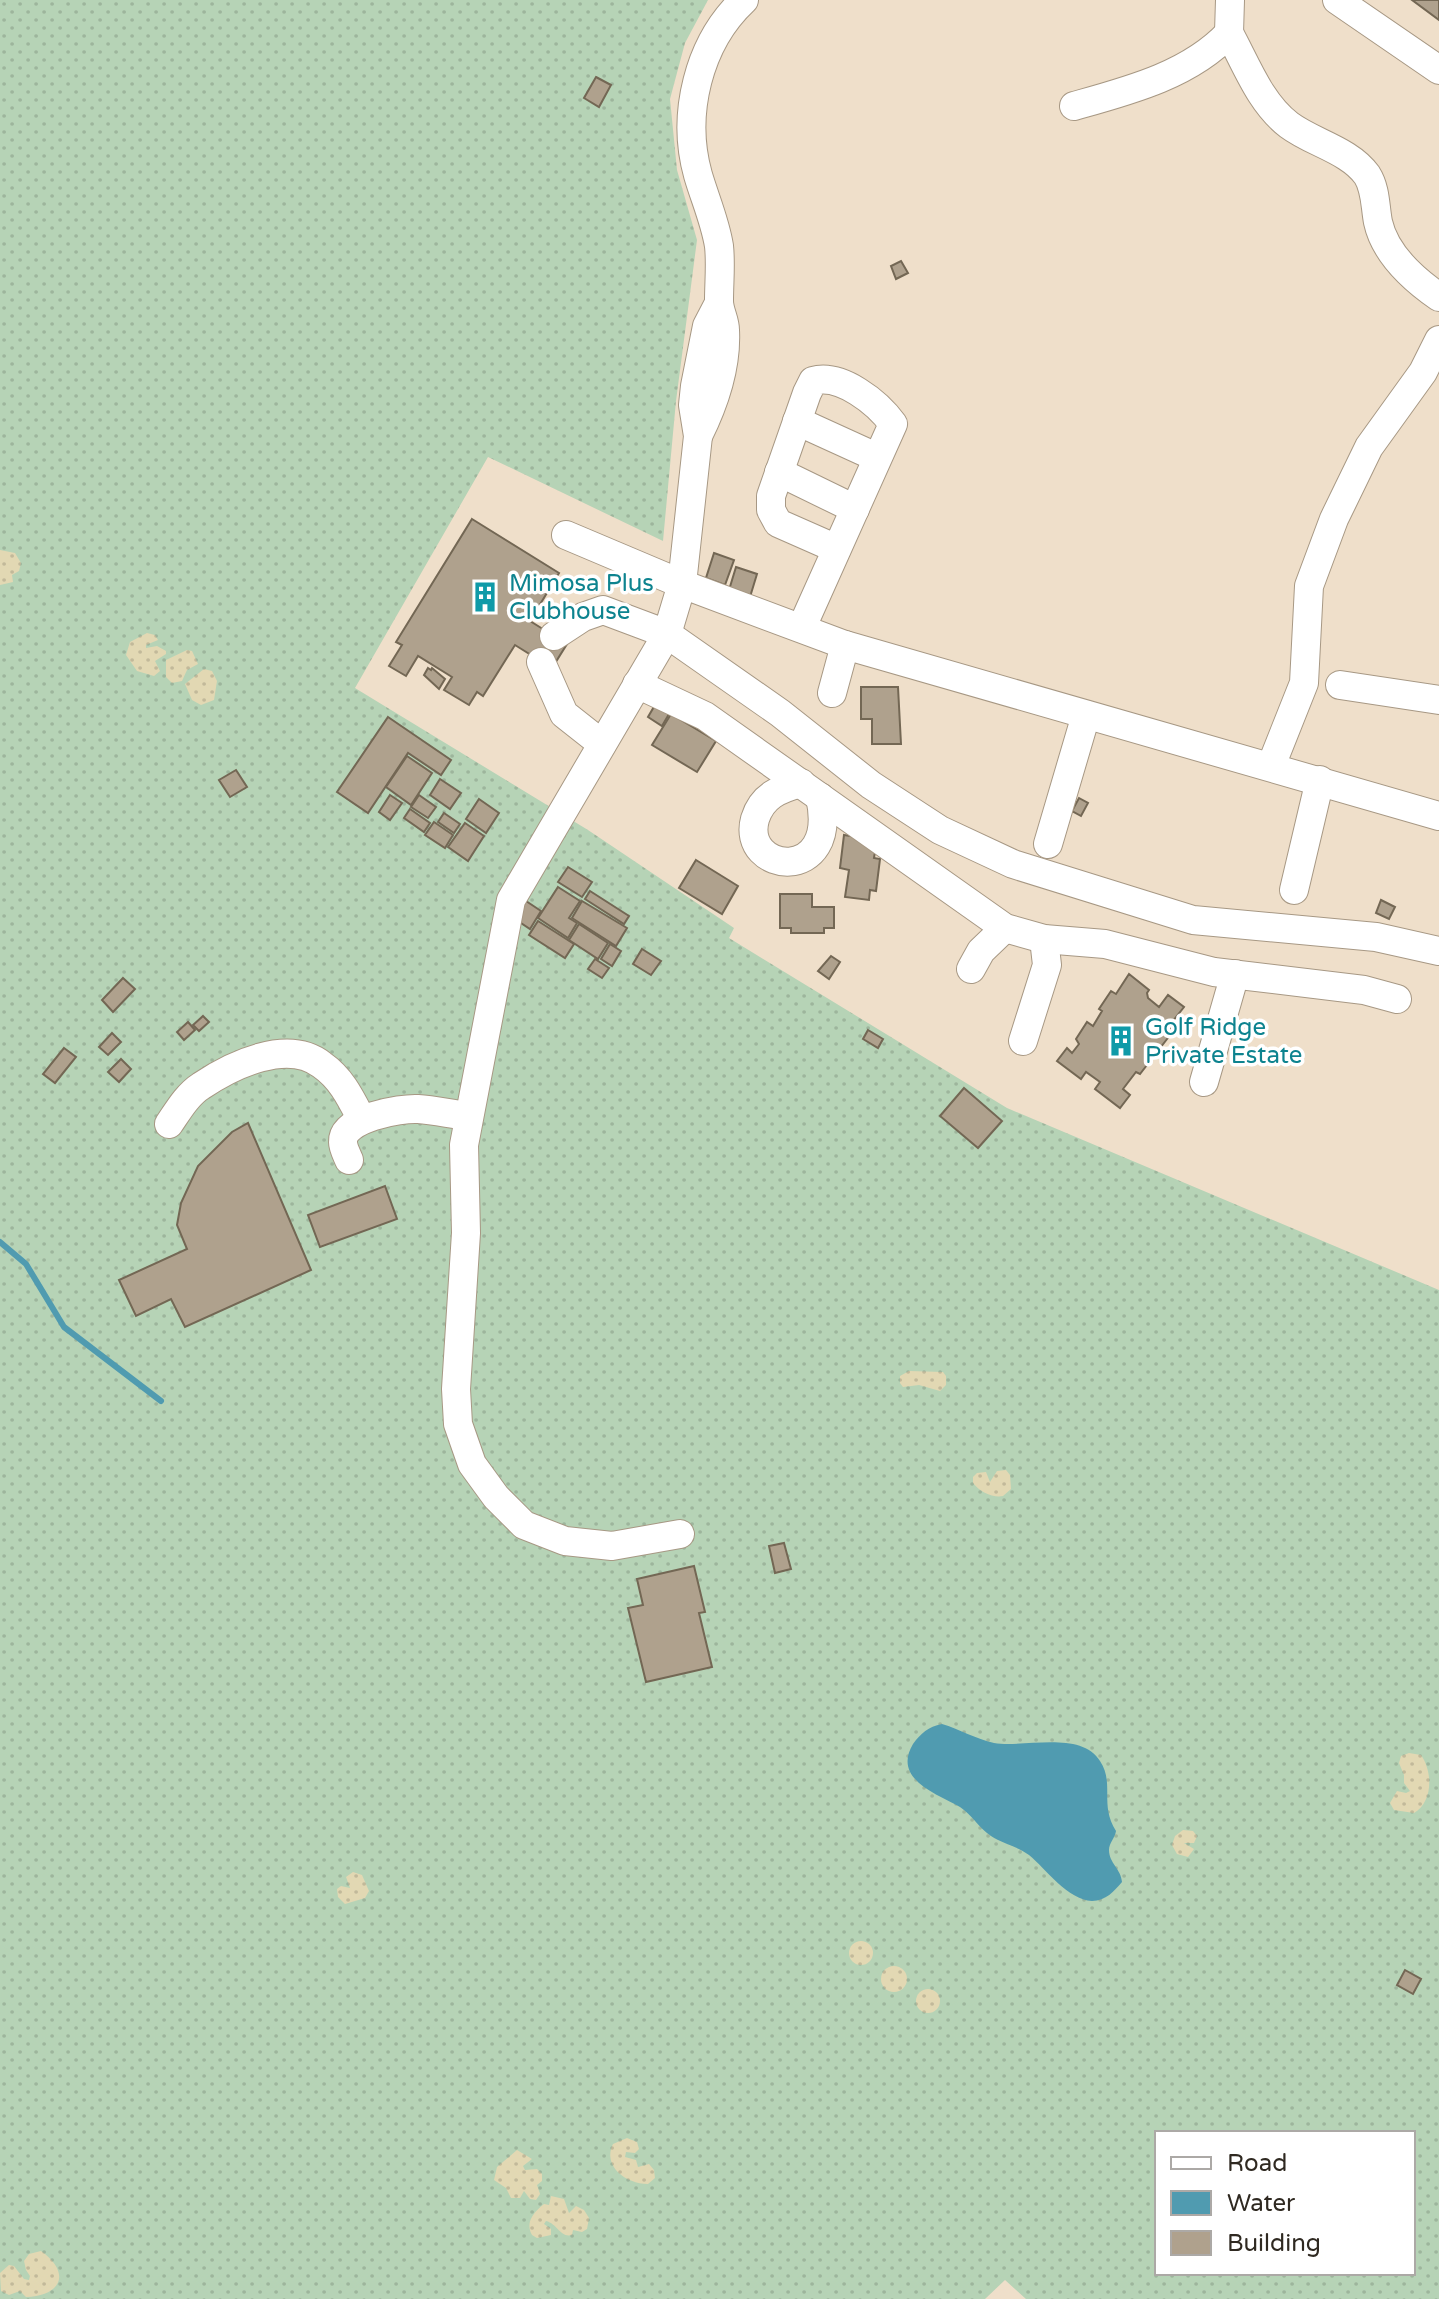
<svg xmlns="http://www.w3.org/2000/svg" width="1439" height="2299" viewBox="0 0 1439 2299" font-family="'Varela Round',sans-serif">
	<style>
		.grass { fill: url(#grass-dots); fill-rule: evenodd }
		.sand { fill: url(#sand-dots) }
		.water { fill: #509bb0 }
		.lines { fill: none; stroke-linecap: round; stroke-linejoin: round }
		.stream { stroke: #509bb0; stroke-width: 6 }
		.building { fill: #afa18d; stroke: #736754; stroke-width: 2 }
		.minor-casing { stroke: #a79884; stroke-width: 30 }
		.minor { stroke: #fff; stroke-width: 28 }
		.labels { text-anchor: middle; stroke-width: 7; stroke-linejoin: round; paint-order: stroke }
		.culture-label { font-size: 24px; fill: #0d838f; stroke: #fff; text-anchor: start }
	</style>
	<defs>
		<pattern id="grass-dots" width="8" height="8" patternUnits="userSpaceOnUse" patternTransform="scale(2)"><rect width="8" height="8" fill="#b6d3b6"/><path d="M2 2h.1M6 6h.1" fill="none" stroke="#9db59c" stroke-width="1.8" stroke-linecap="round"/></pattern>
		<pattern id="sand-dots" width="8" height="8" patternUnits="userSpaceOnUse" patternTransform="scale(2)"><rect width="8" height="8" fill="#e2d8b3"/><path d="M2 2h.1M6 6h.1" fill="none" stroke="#c2b99a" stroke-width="1.8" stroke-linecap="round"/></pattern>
	</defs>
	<rect width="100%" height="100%" fill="#efdfca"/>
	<path class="grass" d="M0 0H708L685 43 670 99 677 170 697 240 676 401 663 541 488 457 355 688 588 830 734 928 729 938 1007 1108 1439 1290V2299H1026L1005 2280 985 2299H0ZM1157 2133H1413V2273H1157Z"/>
	<g class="sand">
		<polygon points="0,550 15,553 21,563 19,571 12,575 13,582 0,585"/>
		<polygon points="147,633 155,635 158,640 146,645 146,648 157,646 166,651 166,654 155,661 160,671 154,676 137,671 126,655 130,642"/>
		<polygon points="187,650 192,651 198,664 187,670 182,681 172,683 166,677 166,660"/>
		<polygon points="204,669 212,671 217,681 214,700 201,705 192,700 185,684"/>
		<polygon points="909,1371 943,1372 946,1376 946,1385 940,1391 919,1385 903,1387 900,1383 900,1376"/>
		<path d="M1006 1470 1010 1475 1011 1489 1003 1496C993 1498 980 1492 973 1483V1477L977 1473 986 1472 990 1482 997 1471Z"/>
		<path d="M1409 1753 1421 1755C1433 1772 1433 1802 1414 1813L1394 1810 1390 1803 1397 1791 1406 1793 1410 1791 1404 1783V1775L1399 1763 1401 1756Z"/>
		<polygon points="1183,1830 1193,1831 1197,1836 1194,1843 1184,1843 1194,1849 1188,1857 1177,1854 1172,1845 1175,1836"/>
		<polygon points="353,1872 362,1875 369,1891 365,1898 345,1904 338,1897 337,1889 341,1886 350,1888 346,1877"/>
		<circle cx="861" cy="1953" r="12"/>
		<circle cx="894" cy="1979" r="13"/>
		<circle cx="928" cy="2001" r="12"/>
		<path d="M627 2138 637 2142 639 2149 635 2153 626 2152 625 2157 636 2160 638 2167 649 2164 654 2170 655 2178 648 2184C626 2184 602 2166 613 2144Z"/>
		<polygon points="517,2150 532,2159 523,2166 525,2170 537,2169 542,2174 542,2181 537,2185 540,2194 536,2200 530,2199 524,2191 520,2198 511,2198 506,2188 494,2180 497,2167"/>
		<path d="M551 2196 564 2199 569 2213 576 2206 584 2210 589 2218 587 2229 582 2232 573 2230 572 2235C560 2238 558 2224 546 2221L544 2224 551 2229V2235L537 2238 532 2235C525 2222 534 2212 544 2204L549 2205Z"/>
		<path d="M41 2251C72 2273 61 2296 26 2297L20 2291 9 2295 1 2291 0 2273 9 2265 14 2266 24 2279 29 2280 30 2276 26 2270 24 2261 29 2254Z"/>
	</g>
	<path class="water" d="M942 1724C959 1729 976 1739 994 1743 1024 1748 1081 1730 1100 1761 1115 1784 1099 1804 1116 1831 1115 1838 1109 1843 1109 1850 1109 1863 1121 1869 1122 1882 1114 1891 1106 1901 1092 1901 1068 1900 1046 1869 1029 1855 1017 1846 1003 1844 991 1836 979 1828 972 1815 960 1807 937 1794 892 1779 913 1744 921 1733 928 1727 942 1724Z"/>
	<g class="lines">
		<polyline class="stream" points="0,1242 26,1264 64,1327 161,1401"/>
	</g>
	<g class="building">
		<polygon points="1412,0 1439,0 1439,20"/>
		<polygon points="596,77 611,85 599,107 584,98"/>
		<polygon points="901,261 908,273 896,279 891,266"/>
		<polygon points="472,519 559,573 530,621 567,644 552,668 515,645 483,696 477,692 469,705 444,690 452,677 418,656 406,676 389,666 402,645 396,642"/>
		<polygon points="714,553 734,560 725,585 706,578"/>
		<polygon points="736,567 757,574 750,597 729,590"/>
		<polygon points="428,668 431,670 432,668 445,679 439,689 424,675"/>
		<polygon points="861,687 898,687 901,744 872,744 872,719 861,719"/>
		<polygon points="655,705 669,714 662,726 648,717"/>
		<polygon points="671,714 716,741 697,772 652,745"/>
		<polygon points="388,717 451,760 441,775 408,753 368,813 337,792"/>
		<polygon points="407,756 432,773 411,805 386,787"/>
		<polygon points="236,770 247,787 230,797 219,780"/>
		<polygon points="440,779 461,793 450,809 430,795"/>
		<polygon points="390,795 402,803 390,820 379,812"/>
		<polygon points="419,795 436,807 428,818 411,807"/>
		<polygon points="1079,798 1088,803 1081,816 1072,811"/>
		<polygon points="479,799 499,813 486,833 466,819"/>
		<polygon points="410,809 430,823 424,832 404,818"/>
		<polygon points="444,813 460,824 454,833 438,822"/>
		<polygon points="434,822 453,835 445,848 425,835"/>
		<polygon points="465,823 484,836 468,861 448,847"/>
		<polygon points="844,835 877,840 874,858 880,859 876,891 870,890 869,900 845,897 849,870 840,868"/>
		<polygon points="696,860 738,886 722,914 679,888"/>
		<polygon points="568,867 592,882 582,897 558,882"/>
		<polygon points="558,887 580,901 569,918 577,923 568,938 538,918"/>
		<polygon points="590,891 629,916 624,924 585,899"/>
		<polygon points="780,894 812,894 812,907 834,907 834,928 824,928 824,933 791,933 791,928 780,928"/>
		<polygon points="1381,900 1395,907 1389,919 1376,913"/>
		<polygon points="526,901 541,911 530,929 515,919"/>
		<polygon points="582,901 627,928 616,946 572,918"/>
		<polygon points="538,921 574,944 565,958 529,935"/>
		<polygon points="579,924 608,943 598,959 569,940"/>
		<polygon points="610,944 621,951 612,966 601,959"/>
		<polygon points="642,949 661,961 651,975 633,964"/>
		<polygon points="831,956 840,962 829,979 818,971"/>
		<polygon points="595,959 609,968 602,978 588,969"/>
		<polygon points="1129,974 1149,990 1147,993 1148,998 1159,1007 1168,995 1184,1007 1169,1026 1174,1030 1140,1074 1136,1072 1123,1089 1130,1095 1120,1108 1095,1089 1100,1082 1086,1072 1081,1079 1057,1061 1067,1048 1072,1053 1079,1044 1076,1039 1087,1022 1093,1026 1102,1011 1099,1009 1111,991 1116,994"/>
		<polygon points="123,978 135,989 113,1012 102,1000"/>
		<polygon points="203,1016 209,1022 199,1031 193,1025"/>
		<polygon points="188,1022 195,1030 184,1040 177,1032"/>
		<polygon points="868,1030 883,1039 878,1048 863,1039"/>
		<polygon points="112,1033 121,1042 108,1055 99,1047"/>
		<polygon points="64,1048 76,1057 55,1083 43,1074"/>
		<polygon points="121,1059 131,1069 119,1082 108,1072"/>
		<polygon points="964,1088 1002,1121 978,1148 940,1116"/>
		<polygon points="248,1123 311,1270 185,1327 171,1299 136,1316 119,1280 187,1249 177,1225 181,1203 198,1166 232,1132"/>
		<polygon points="385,1186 397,1219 320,1247 308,1215"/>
		<polygon points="784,1543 791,1569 775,1573 769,1546"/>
		<polygon points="694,1566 705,1612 699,1613 712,1667 646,1682 628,1608 643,1605 637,1579"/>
		<polygon points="1405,1970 1421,1979 1413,1994 1397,1985"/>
	</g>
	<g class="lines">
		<g class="minor-casing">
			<g id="minor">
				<polyline points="1337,0 1439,70"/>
				<polyline points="1229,33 1230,0"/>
				<path d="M1074 106C1128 91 1190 75 1229 33 1246 64 1260 103 1289 125 1313 143 1349 150 1367 175 1376 189 1375 207 1378 222 1385 254 1413 279 1439 297"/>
				<polyline points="797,421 876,457"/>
				<path d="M698 436C714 404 727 367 725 330 725 320 719 311 719 301 719 282 721 264 719 246 715 221 705 199 698 175 681 115 698 43 744 0"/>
				<polyline points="779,472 855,509"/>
				<polyline points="566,535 682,584 845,645 1439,816"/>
				<path d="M802 627 893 424C878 403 841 373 813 381L807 393 771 496V510L778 523 837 549"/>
				<polyline points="554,636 583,617 603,610 667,634 780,713 871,785 940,830 1013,864 1193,920 1376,937 1439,951"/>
				<polyline points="541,662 564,714 602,744"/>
				<polyline points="637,684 705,716 1005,928 1044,939 1105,944 1214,972 1364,990 1397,999"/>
				<polyline points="1340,685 1439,700"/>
				<polyline points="832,693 845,645"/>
				<polyline points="1271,766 1304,683 1309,586 1334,519 1369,447 1423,372 1439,340"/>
				<path d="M801 783C779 789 762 796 755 819 740 873 840 886 820 797"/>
				<polyline points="1048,844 1086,715"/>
				<polyline points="1294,890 1320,780"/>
				<polyline points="971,969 981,951 1005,928"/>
				<polyline points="1023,1041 1047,965 1044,939"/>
				<polyline points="1204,1082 1235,974"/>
				<path d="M169 1124C178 1111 187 1095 201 1086 232 1065 288 1038 322 1065 342 1079 351 1099 362 1120"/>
				<path d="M349 1160C347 1155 343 1148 343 1142 342 1118 400 1108 418 1109 434 1110 451 1114 468 1116"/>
				<polyline points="680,1534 612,1546 565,1541 524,1525 496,1497 472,1464 458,1424 456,1389 466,1233 464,1145 511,900 667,634 682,584 698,436 693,405 695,386 707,326 719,303"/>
			</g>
		</g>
		<use href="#minor" class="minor"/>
	</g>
	<defs>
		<g id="building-bare" transform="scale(2.4)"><path d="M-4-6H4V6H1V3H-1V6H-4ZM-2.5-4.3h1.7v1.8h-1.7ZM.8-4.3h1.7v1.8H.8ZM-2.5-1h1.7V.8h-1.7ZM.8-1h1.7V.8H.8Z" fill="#0f9aa8" stroke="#fff" stroke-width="2.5" paint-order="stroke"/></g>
	</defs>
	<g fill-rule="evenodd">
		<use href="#building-bare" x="485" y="597"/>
		<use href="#building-bare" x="1121" y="1041"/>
	</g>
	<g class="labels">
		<g class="culture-label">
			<text x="509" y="591">Mimosa Plus<tspan x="509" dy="28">Clubhouse</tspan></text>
			<text x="1145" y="1035">Golf Ridge<tspan x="1145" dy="28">Private Estate</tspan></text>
		</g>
	</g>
	<rect x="1155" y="2131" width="260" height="144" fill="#ffffff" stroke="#aca9a6" stroke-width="2"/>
	<rect x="1171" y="2157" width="40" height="12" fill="#ffffff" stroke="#aca9a6" stroke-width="2"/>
	<text x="1227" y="2171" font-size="24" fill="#2f2921">Road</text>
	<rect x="1171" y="2191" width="40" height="24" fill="#509bb0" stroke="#aca9a6" stroke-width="2"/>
	<text x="1227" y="2211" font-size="24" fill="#2f2921">Water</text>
	<rect x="1171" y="2231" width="40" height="24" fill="#afa18d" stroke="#aca9a6" stroke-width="2"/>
	<text x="1227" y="2251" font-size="24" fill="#2f2921">Building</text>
</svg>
